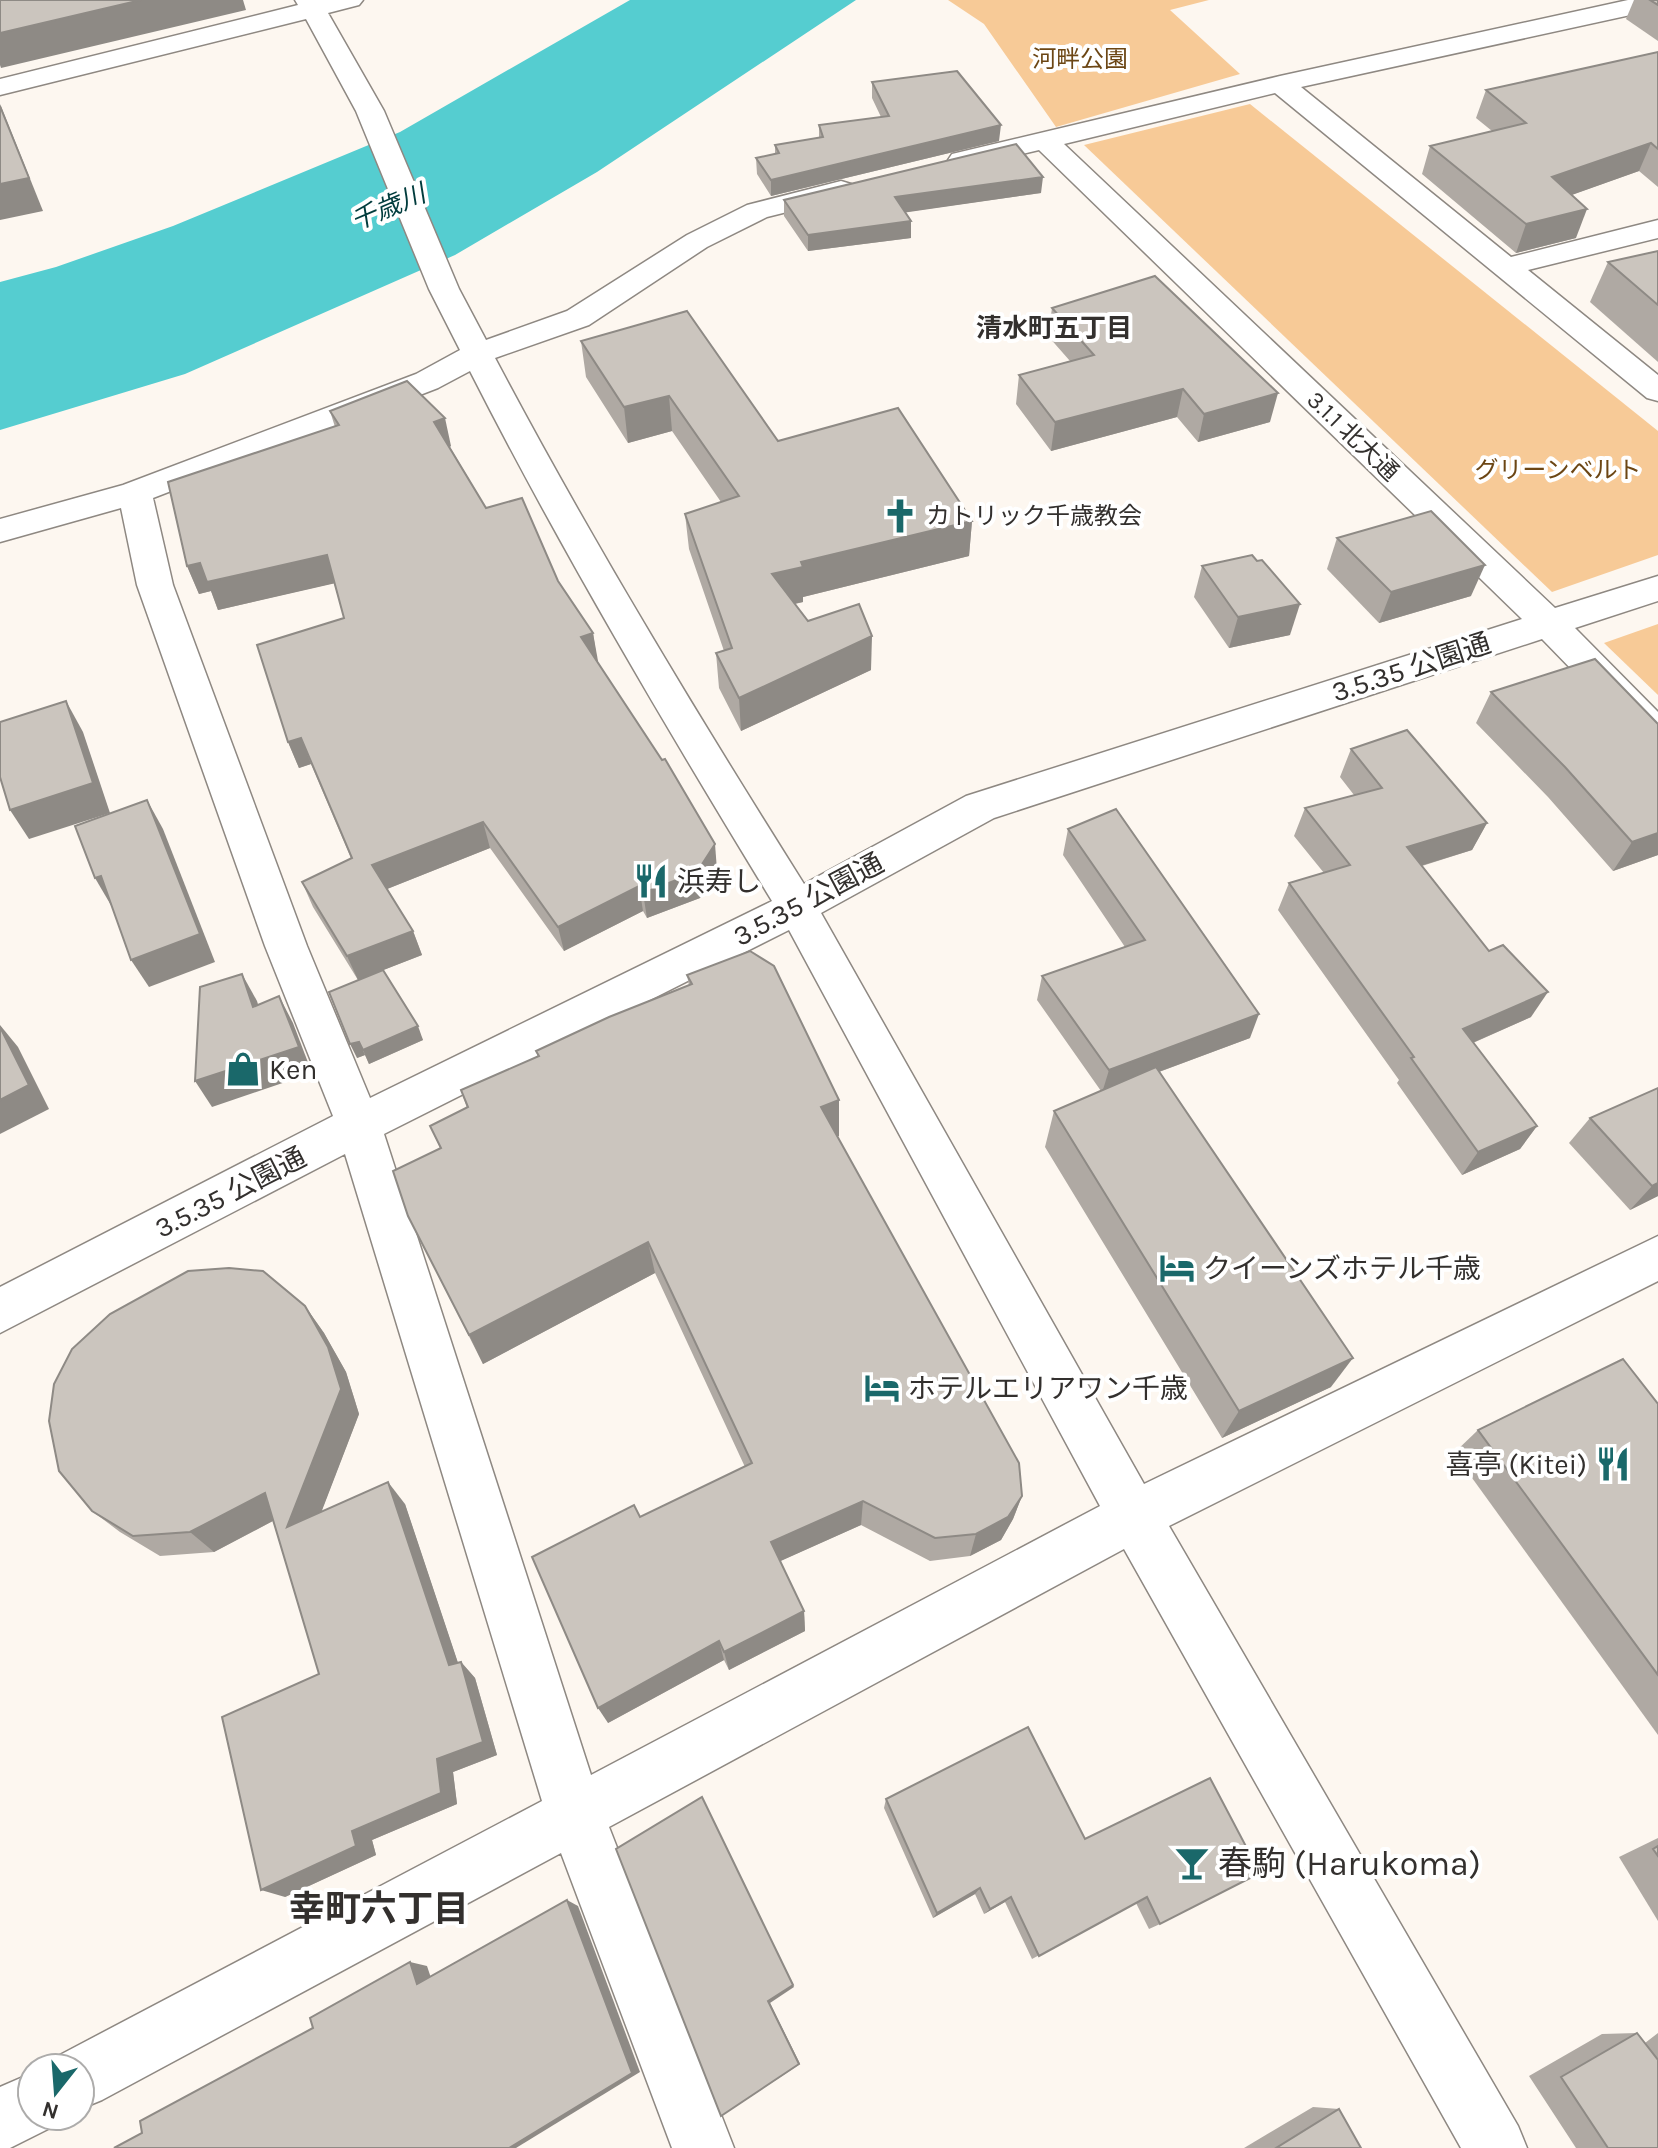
<svg xmlns="http://www.w3.org/2000/svg" width="1658" height="2148" viewBox="0 0 1658 2148" font-family="Karla,'Noto Sans JP',sans-serif">
	<style>
		.green { fill: #f7ca97 }
		.water { fill: #55cdd0 }
		.lines { fill: none; stroke-linecap: round; stroke-linejoin: round }
		.minor-casing { stroke: #8e8882; stroke-width: 3 }
		.minor { fill: #fff; fill-rule: evenodd }
		.wall { fill: #afa9a3 }
		.shaded-wall { fill: #8e8a85 }
		.building { fill: #cbc5be; stroke: #8e8a85; stroke-width: 2 }
		.labels { text-anchor: middle; stroke-width: 8; stroke-linejoin: round; paint-order: stroke }
		.far-park-label { font-size: 24px; fill: #6c4614; stroke: #fff }
		.far-street-label { font-size: 24px; fill: #33302e; stroke: #fff }
		.far-poi-label { font-size: 24px; fill: #33302e; stroke: #fff; text-anchor: start }
		.far-water-label { font-size: 26px; font-style: italic; fill: #013c3d; stroke: #fff }
		.far-neighbourhood-label { font-size: 26px; font-weight: bold; fill: #33302e; stroke: #fff }
		.street-label { font-size: 28px; fill: #33302e; stroke: #fff }
		.poi-label { font-size: 28px; fill: #33302e; stroke: #fff; text-anchor: start }
		.near-poi-label { font-size: 34px; fill: #33302e; stroke: #fff; text-anchor: start }
		.near-neighbourhood-label { font-size: 36px; font-weight: bold; fill: #33302e; stroke: #fff }
	</style>
	<rect width="100%" height="100%" fill="#fdf7f0"/>
	<g class="green">
		<polygon points="948,0 1209,0 1170,10 1240,74 1056,127 984,24"/>
		<polygon points="1250,104 1658,431 1658,555 1552,592 1084,145"/>
		<polygon points="1658,624 1658,695 1604,643"/>
	</g>
	<polygon class="water" points="630,0 856,0 597,172 455,255 185,374 0,430 0,282 56,267 173,226 400,132"/>
	<g class="lines">
		<g class="minor-casing">
			<g id="minor">
				<path d="M295 0H363L359 5 328 13 384 111 459 289 486 340 567 311 687 235 747 205 841 181 851 184 855 190 851 196 767 217 707 247 589 325 495 358C590 538 695 711 804 884L966 796 1522 619 1039 150 962 168 952 166 948 160 952 154 1280 76 1628 0H1658V9L1301 87 1511 257 1658 220V238L1528 270 1658 375V401L1647 398 1275 93 1064 144 1555 608 1658 576V601L1575 628 1658 712V749L1645 745 1542 639 994 818 821 913 1144 1484 1658 1236V1281L1169 1526 1518 2126 1527 2148H1461L1124 1549 609 1827 734 2148H672L561 1853 102 2100 80 2109V2068H53L58 2056 542 1801 345 1154 0 1333V1287L333 1116 265 946 137 585 121 508 0 542V519L123 485 416 374 460 350 429 289 356 111 306 19 0 95V79L298 5ZM470 371C562 552 666 727 772 901L370 1098 307 946 173 585 153 498 438 388ZM789 930 1100 1506 591 1775 384 1134Z"/>
				<polygon points="32,2073 32,2116 58,2116 54,2126 10,2148 0,2148 0,2087"/>
			</g>
		</g>
		<use href="#minor" class="minor"/>
	</g>
	<g class="wall">
		<polygon points="1634,0 1650,0 1658,5 1658,41 1626,19"/>
		<polygon points="1658,52 1658,187 1639,171 1571,195 1576,238 1516,253 1422,174 1430,146 1492,131 1476,118 1486,90"/>
		<polygon points="872,82 999,141 771,196 757,174 756,158 775,154 775,145 819,138 819,125 881,117 872,98"/>
		<polygon points="1041,193 905,212 911,221 911,238 808,251 784,216 784,200"/>
		<polygon points="1658,251 1658,362 1590,302 1608,262"/>
		<polygon points="1052,308 1270,422 1198,442 1177,417 1051,451 1016,404 1019,375 1070,361 1048,336"/>
		<polygon points="581,341 778,441 972,521 969,556 803,597 803,602 795,604 808,621 871,670 741,731 719,688 716,653 724,651 689,549 685,514 721,502 672,431 628,443 586,377"/>
		<polygon points="330,411 451,446 450,447 486,508 558,581 593,633 597,661 717,870 700,898 647,918 643,911 564,951 490,848 387,889 413,931 422,955 383,970 423,1040 369,1064 365,1055 357,1058 358,980 313,907 302,882 351,858 311,764 299,768 288,742 344,618 334,583 218,610 211,591 199,594 187,566 335,427"/>
		<polygon points="1337,538 1471,596 1379,623 1327,569"/>
		<polygon points="1202,566 1290,635 1229,648 1194,597"/>
		<polygon points="1491,692 1658,855 1613,871 1548,797 1476,723"/>
		<polygon points="1351,749 1487,823 1472,850 1422,866 1531,1017 1473,1043 1537,1126 1520,1149 1462,1175 1397,1083 1399,1080 1278,910 1289,883 1324,873 1294,836 1305,808 1354,795 1340,777"/>
		<polygon points="1068,829 1250,1038 1159,1072 1331,1387 1222,1438 1045,1147 1054,1111 1101,1091 1037,1000 1042,976 1125,947 1063,855"/>
		<polygon points="687,975 839,1100 839,1136 837,1136 1022,1496 1013,1519 1001,1540 970,1556 930,1561 861,1525 780,1561 804,1611 805,1631 729,1670 724,1660 608,1723 640,1517 745,1467 655,1273 483,1364 408,1216 440,1148 430,1126 467,1108 461,1090 538,1057 536,1051 689,986"/>
		<polygon points="1658,1088 1658,1196 1630,1210 1569,1143 1590,1118"/>
		<polygon points="305,1306 324,1333 346,1372 359,1414 321,1512 405,1504 458,1663 461,1662 475,1678 497,1755 453,1772 457,1804 372,1840 376,1855 285,1897 319,1674 273,1521 214,1552 160,1556 120,1532 92,1511"/>
		<polygon points="1658,1404 1658,1735 1454,1453 1478,1430"/>
		<polygon points="1210,1778 1160,1924 1149,1929 1136,1903 1032,1959 1005,1902 984,1914 975,1894 933,1918 884,1808 886,1799 1085,1839"/>
		<polygon points="1658,1838 1658,1921 1619,1857"/>
		<polygon points="1637,2033 1645,2043 1658,2033 1658,2148 1576,2148 1529,2076 1602,2034"/>
		<polygon points="1313,2107 1339,2109 1361,2148 1244,2148"/>
	</g>
	<g class="shaded-wall">
		<polygon points="141,0 243,0 246,10 1,68 0,65 0,33"/>
		<polygon points="0,104 43,211 0,220"/>
		<polygon points="1001,125 999,141 771,196 771,180"/>
		<polygon points="1651,143 1639,171 1541,206 1552,177"/>
		<polygon points="1043,177 1041,193 895,214 895,197"/>
		<polygon points="1587,209 1576,238 1516,253 1526,224"/>
		<polygon points="911,221 911,238 808,251 808,235"/>
		<polygon points="1183,389 1177,417 1051,451 1055,422"/>
		<polygon points="1278,393 1270,422 1198,442 1204,414"/>
		<polygon points="669,396 672,431 628,443 624,407"/>
		<polygon points="445,418 451,446 441,450 434,422"/>
		<polygon points="972,521 969,556 803,597 803,602 773,608 772,574 801,562"/>
		<polygon points="327,555 336,583 218,610 211,591 199,594 187,566 200,563"/>
		<polygon points="1485,565 1471,596 1379,623 1391,592"/>
		<polygon points="1300,604 1290,635 1229,648 1238,617"/>
		<polygon points="593,633 598,661 586,664 581,637"/>
		<polygon points="872,636 871,670 741,731 739,698"/>
		<polygon points="66,701 83,732 110,813 29,839 10,810"/>
		<polygon points="301,738 311,764 299,768 288,742"/>
		<polygon points="147,800 163,829 215,962 149,987 131,960"/>
		<polygon points="483,822 490,848 382,891 372,865"/>
		<polygon points="1487,823 1472,850 1394,874 1407,847"/>
		<polygon points="1658,833 1658,855 1613,871 1632,842"/>
		<polygon points="715,844 717,870 700,898 647,918 643,893"/>
		<polygon points="101,876 112,907 95,878"/>
		<polygon points="639,886 643,911 564,951 558,927"/>
		<polygon points="413,931 422,955 358,980 347,956"/>
		<polygon points="242,974 257,1001 267,1033 253,1007"/>
		<polygon points="1548,992 1531,1017 1447,1054 1463,1029"/>
		<polygon points="279,996 293,1023 312,1073 212,1107 195,1081"/>
		<polygon points="1259,1014 1250,1038 1102,1093 1109,1070"/>
		<polygon points="0,1025 18,1047 49,1109 0,1134"/>
		<polygon points="418,1026 423,1040 369,1064 363,1050"/>
		<polygon points="359,1042 365,1055 357,1058 350,1044"/>
		<polygon points="839,1100 839,1136 821,1142 821,1107"/>
		<polygon points="1537,1126 1520,1149 1462,1175 1478,1152"/>
		<polygon points="1658,1183 1658,1196 1630,1210 1652,1186"/>
		<polygon points="648,1242 655,1273 483,1364 469,1335"/>
		<polygon points="305,1306 324,1333 346,1372 359,1414 308,1547 287,1527"/>
		<polygon points="1353,1358 1331,1387 1222,1438 1239,1411"/>
		<polygon points="388,1482 405,1504 464,1681 449,1665"/>
		<polygon points="265,1493 286,1514 214,1552 190,1532"/>
		<polygon points="1022,1496 1013,1519 1001,1540 970,1556 976,1534"/>
		<polygon points="863,1501 861,1525 774,1564 771,1542"/>
		<polygon points="804,1611 805,1631 729,1670 724,1652"/>
		<polygon points="719,1641 724,1660 608,1723 598,1708"/>
		<polygon points="461,1662 475,1678 497,1755 453,1772 457,1804 372,1840 376,1855 285,1897 261,1890 437,1759"/>
		<polygon points="702,1797 794,1987 770,2003 800,2064 721,2116 768,2001"/>
		<polygon points="980,1888 975,1894 933,1918 937,1913"/>
		<polygon points="1011,1897 1005,1902 984,1914 990,1909"/>
		<polygon points="567,1900 578,1906 640,2072 516,2148 509,2148"/>
		<polygon points="410,1962 427,1966 434,1987 417,1984"/>
	</g>
	<g class="building">
		<polygon points="0,0 141,0 0,33"/>
		<polygon points="1650,0 1658,0 1658,5"/>
		<polygon points="1658,52 1658,149 1651,143 1552,177 1587,209 1526,224 1430,146 1526,123 1486,90"/>
		<polygon points="957,71 1001,125 771,180 756,158 779,153 775,145 823,137 819,125 889,116 872,82"/>
		<polygon points="0,106 29,178 0,184"/>
		<polygon points="1016,144 1043,177 895,197 911,221 808,235 784,200"/>
		<polygon points="1658,251 1658,305 1608,262"/>
		<polygon points="1155,276 1278,393 1204,414 1183,389 1055,422 1019,375 1094,355 1052,308"/>
		<polygon points="687,311 778,441 898,408 972,521 801,562 803,567 772,574 808,621 859,604 872,636 739,698 716,653 732,648 685,514 739,496 669,396 624,407 581,341"/>
		<polygon points="407,381 445,418 434,422 486,508 522,498 558,581 593,633 581,637 662,760 665,759 715,844 697,872 643,893 639,886 558,927 483,822 372,865 413,931 347,956 302,882 352,858 301,738 288,742 257,645 344,618 327,555 207,582 200,563 187,566 168,482 339,425 330,411"/>
		<polygon points="1431,511 1485,565 1391,592 1337,538"/>
		<polygon points="1252,555 1257,561 1262,560 1300,604 1238,617 1202,566"/>
		<polygon points="1595,659 1658,724 1658,833 1632,842 1565,767 1491,692"/>
		<polygon points="66,701 93,783 10,810 0,777 0,722"/>
		<polygon points="1407,730 1487,823 1407,847 1489,951 1503,945 1548,992 1463,1029 1537,1126 1478,1152 1411,1058 1414,1057 1289,883 1350,865 1305,808 1382,788 1351,749"/>
		<polygon points="147,800 200,934 131,960 101,876 95,878 75,826"/>
		<polygon points="1116,809 1259,1014 1109,1070 1042,976 1145,940 1068,829"/>
		<polygon points="750,951 774,966 839,1100 821,1107 1019,1463 1022,1496 1008,1517 976,1534 935,1538 863,1501 771,1542 804,1611 724,1652 719,1641 598,1708 532,1557 634,1505 640,1517 752,1463 648,1242 469,1335 408,1216 393,1171 441,1148 430,1126 468,1107 461,1090 539,1056 536,1051 609,1017 692,984 687,975"/>
		<polygon points="383,970 418,1026 363,1050 359,1042 350,1044 329,992"/>
		<polygon points="242,974 253,1007 279,996 299,1047 195,1081 200,987"/>
		<polygon points="0,1027 29,1085 0,1100"/>
		<polygon points="1156,1067 1353,1358 1239,1411 1054,1111"/>
		<polygon points="1658,1088 1658,1183 1652,1186 1590,1118"/>
		<polygon points="229,1268 263,1271 305,1306 328,1347 341,1389 287,1527 388,1482 449,1665 461,1662 483,1742 437,1759 441,1793 352,1831 356,1846 261,1890 222,1717 319,1674 265,1493 190,1532 133,1536 92,1511 59,1471 49,1421 54,1384 72,1349 110,1314 188,1271"/>
		<polygon points="1623,1359 1658,1404 1658,1675 1478,1430"/>
		<polygon points="1028,1727 1085,1839 1210,1778 1260,1873 1160,1924 1147,1897 1039,1956 1011,1897 990,1909 980,1888 937,1913 886,1799"/>
		<polygon points="702,1797 793,1985 768,2001 799,2064 721,2116 616,1849"/>
		<polygon points="1658,1846 1658,1856 1653,1849"/>
		<polygon points="567,1900 632,2073 509,2148 114,2148 142,2133 140,2121 313,2028 310,2018 410,1962 417,1984"/>
		<polygon points="1637,2033 1658,2060 1658,2148 1608,2148 1561,2077"/>
		<polygon points="1339,2109 1361,2148 1276,2148"/>
	</g>
	<defs>
		<g id="church-bare" transform="scale(2.76)"><path d="M-1.2-6h2.4v3.5h3.3v2.4h-3.3V6h-2.4V-.1h-3.3v-2.4h3.3Z" fill="#1a686a" stroke="#fff" stroke-width="2.5" paint-order="stroke"/></g>
		<g id="restaurant-bare" transform="scale(2.76)"><path d="M-5-6h1v4h1v-4h1v4h1v-4h1v5L-1.5 .5V6h-2V.5L-5-1ZM5-6V6H3V1.5H1.5Q1.5-4 5-6Z" fill="#1a686a" stroke="#fff" stroke-width="2.5" paint-order="stroke"/></g>
		<g id="shop-bare" transform="scale(2.76)"><path d="M-5-2.5h2.3a2.7 3.5 0 0 1 5.4 0H5L5.5 6h-11ZM-1.5-2.5h3a1.5 2.3 0 0 0-3 0Z" fill="#1a686a" stroke="#fff" stroke-width="2.5" paint-order="stroke"/></g>
		<g id="hotel-bare" transform="scale(2.76)"><path d="M-6-4.5h1.5V1H6V5H4.5V3h-9V5H-6ZM-4 0a1.8 1.8 0 1 1 3.6 0ZM.5 0V-2.5h3Q6-2.5 6 0Z" fill="#1a686a" stroke="#fff" stroke-width="2.5" paint-order="stroke"/></g>
		<g id="bar-bare" transform="scale(2.76)"><path d="M-6-5H6L.8 .8V4.5H3.5V6h-7V4.5H-.8V.8Z" fill="#1a686a" stroke="#fff" stroke-width="2.5" paint-order="stroke"/></g>
	</defs>
	<g fill-rule="evenodd">
		<use href="#church-bare" x="900" y="516"/>
		<use href="#restaurant-bare" x="651" y="881"/>
		<use href="#shop-bare" x="243" y="1069"/>
		<use href="#hotel-bare" x="1177" y="1268"/>
		<use href="#hotel-bare" x="882" y="1388"/>
		<use href="#restaurant-bare" x="1613" y="1464"/>
		<use href="#bar-bare" x="1192" y="1863"/>
	</g>
	<g class="labels">
		<g class="far-park-label">
			<text x="1080" y="67">河畔公園</text>
			<text x="1558" y="478">グリーンベルト</text>
		</g>
		<g class="far-street-label">
			<text transform="translate(1353 436) rotate(44)" y="8">3.1.1 北大通</text>
		</g>
		<g class="far-poi-label">
			<text x="926" y="524">カトリック千歳教会</text>
		</g>
		<g class="far-water-label">
			<text transform="translate(388 207) rotate(-23)" y="9">千歳川</text>
		</g>
		<g class="far-neighbourhood-label">
			<text x="1054" y="337">清水町五丁目</text>
		</g>
		<g class="street-label">
			<text transform="translate(1411 667) rotate(-18)" y="10">3.5.35 公園通</text>
			<text transform="translate(808 899) rotate(-28)" y="10">3.5.35 公園通</text>
			<text transform="translate(230 1192) rotate(-27)" y="10">3.5.35 公園通</text>
		</g>
		<g class="poi-label">
			<text x="677" y="891">浜寿し</text>
			<text x="269" y="1079">Ken</text>
			<text x="1203" y="1278">クイーンズホテル千歳</text>
			<text x="908" y="1398">ホテルエリアワン千歳</text>
			<text x="1587" y="1474" text-anchor="end">喜亭 (Kitei)</text>
		</g>
		<g class="near-poi-label">
			<text x="1218" y="1875">春駒 (Harukoma)</text>
		</g>
		<g class="near-neighbourhood-label">
			<text x="379" y="1921">幸町六丁目</text>
		</g>
	</g>
	<g transform="translate(56 2092) rotate(197)"><circle r="38" fill="#ffffff" stroke="#adacab" stroke-width="2"/>
	<path d="M0-6L14 30L0 20L-14 30Z" fill="#1a686a"/>
	<text y="-12" font-size="22" font-weight="bold" text-anchor="middle" fill="#33302e">N</text>
	</g>
</svg>
